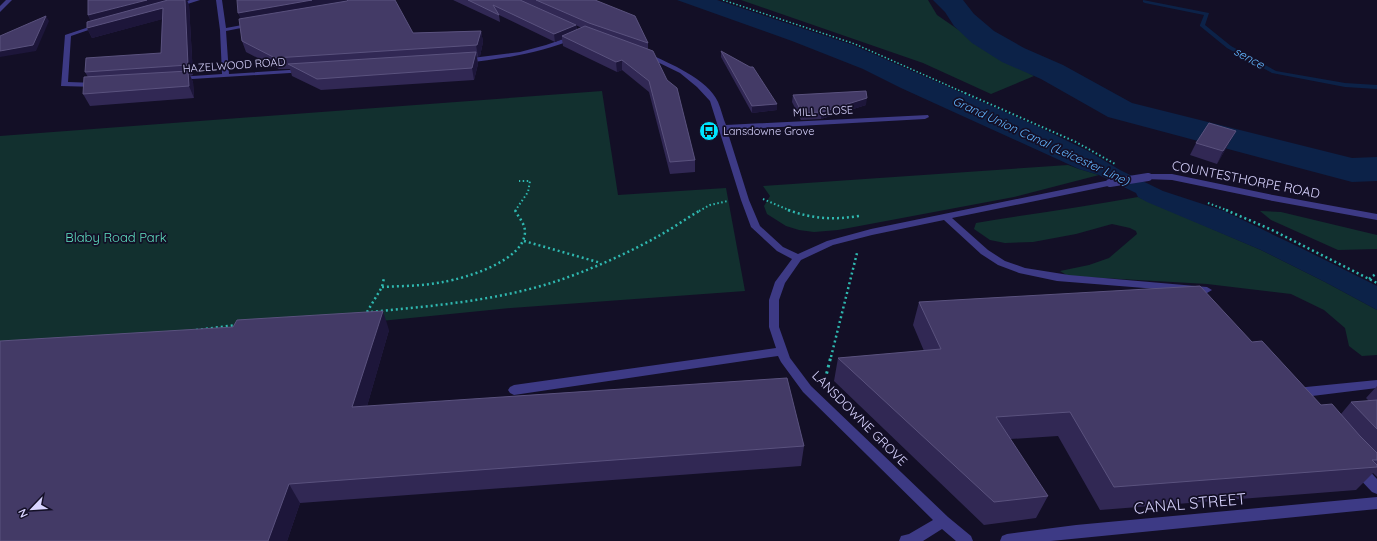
<svg xmlns="http://www.w3.org/2000/svg" width="1377" height="541" viewBox="0 0 1377 541" font-family="Quicksand,sans-serif">
	<style>
		.green { fill: #12302f }
		.water { fill: #0c2248 }
		.lines { fill: none; stroke-linecap: round; stroke-linejoin: round }
		.stream { fill: #0c2248; fill-rule: evenodd }
		.river { fill: #0c2248; fill-rule: evenodd }
		.path-far3 { stroke: #2fb8b0; stroke-width: 1.5; stroke-dasharray: 1.5 2; stroke-linecap: butt }
		.path-far2 { stroke: #2fb8b0; stroke-width: 2; stroke-dasharray: 1.5 2.5; stroke-linecap: butt }
		.path-far1 { stroke: #2fb8b0; stroke-width: 2.5; stroke-dasharray: 2 3; stroke-linecap: butt }
		.path { stroke: #2fb8b0; stroke-width: 3; stroke-dasharray: 2.5 4; stroke-linecap: butt }
		.minor { fill: #3d3a85; fill-rule: evenodd }
		.minor-bridge { stroke: #3d3a85; stroke-width: 8 }
		.wall { fill: #312854 }
		.shaded-wall { fill: #1d163a }
		.building { fill: #433a66; stroke: #5a527e }
		.labels { text-anchor: middle; stroke-width: 3.5; stroke-linejoin: round; paint-order: stroke }
		.far-street-label { font-size: 11px; fill: #d9d4ff; stroke: #130f26 }
		.far-poi-label { font-size: 11px; fill: #d9d4ff; stroke: #130f26; text-anchor: start }
		.far-water-label { font-size: 12px; font-style: italic; fill: #62b6ff; stroke: #130f26 }
		.street-label { font-size: 13px; fill: #d9d4ff; stroke: #130f26 }
		.park-label { font-size: 13px; fill: #5fe0c0; stroke: #130f26 }
		.near-street-label { font-size: 16px; fill: #d9d4ff; stroke: #130f26 }
	</style>
	<rect width="100%" height="100%" fill="#130f26"/>
	<g class="green">
		<polygon points="741,0 928,0 937,15 995,55 1034,76 991,94 923,63"/>
		<polygon points="602,91 618,195 726,188 745,291 511,308 0,359 0,136"/>
		<polygon points="1068,165 1079,169 1099,175 1014,197 838,230 814,232 799,230 786,226 767,214 764,206 770,196 763,186"/>
		<path d="M1138 197 1261 250 1325 282 1377 310V355L1362 356 1349 346 1345 328 1324 310 1291 294 1207 284 1068 276 1060 271 1089 265 1109 258 1137 234 1136 231 1130 228 1112 224 1076 234 1033 242 1005 243 990 240 974 229 976 223C1030 214 1084 207 1138 197Z"/>
		<polygon points="1260,211 1281,212 1377,235 1377,249 1338,250 1271,220"/>
	</g>
	<polygon class="water" points="677,0 717,0 853,45 1041,128 1088,151 1120,170 1163,191 1224,211 1303,249 1377,286 1377,310 1325,282 1261,250 1147,202 1138,197 1136,193 1099,175 1079,169 901,88 863,69 792,41"/>
	<g class="lines">
		<polygon class="stream" points="1143,0 1209,13 1205,25 1231,46 1276,71 1345,83 1377,85 1377,89 1345,87 1272,73 1227,48 1200,26 1200,25 1204,15 1145,3 1143,2"/>
		<polygon class="river" points="933,0 963,0 974,14 994,31 1024,48 1063,65 1132,103 1352,158 1377,157 1377,181 1352,182 1108,117 1041,79 1002,62 972,43 954,26 945,12"/>
		<polyline class="path-far3" points="723,0 855,44 967,94"/>
		<g class="path-far2">
			<polyline points="965,93 1076,142 1115,164"/>
			<polyline points="763,199 791,211"/>
			<polyline points="1208,203 1229,211"/>
			<polyline points="515,211 528,192 530,181 519,181"/>
			<polyline points="699,211 710,205 728,201"/>
		</g>
		<g class="path-far1">
			<path d="M788 210C813 219 834 220 859 216"/>
			<polyline points="1226,210 1272,230 1377,283"/>
			<polyline points="524,241 601,263"/>
			<polyline points="1369,279 1377,273"/>
			<path d="M382 287C402 286 423 286 443 282 466 278 524 261 525 232 525 223 518 217 515 210"/>
			<polyline points="367,312 382,287 384,278"/>
			<path d="M371 312C431 306 493 301 551 283 588 271 629 253 662 234 675 227 688 217 701 210"/>
			<polyline points="196,330 236,325"/>
			<polyline points="831,357 857,253"/>
		</g>
		<polyline class="path" points="825,380 831,356"/>
		<g class="minor">
			<polygon points="6,0 12,0 0,12 0,6"/>
			<polygon points="190,0 200,0 175,8 172,6"/>
			<polygon points="216,0 222,0 226,28 253,23 256,25 226,31 229,74 304,69 307,71 306,72 176,80 176,78 178,77 222,74 220,30"/>
			<polygon points="98,24 103,25 71,36 68,82 97,83 101,85 97,87 61,86 65,35"/>
			<path d="M575 35 577 36V38C541 53 503 59 464 63L461 61 464 59 520 52 546 45Z"/>
			<path d="M643 53H647C669 63 708 79 718 102 721 109 723 118 726 125L928 115 929 117 925 119 727 130 749 200 760 226 783 247 798 254 827 241 871 229 1110 180 1113 181 1114 183 1113 185 952 218 988 250 1005 261 1025 268 1069 275 1207 287 1212 290 1207 293 1057 281 1019 273 998 265 981 254 944 220 872 235 833 245 801 260 785 283 779 300V327L790 358 811 386 948 517 971 536 973 541H956L942 529 923 541H899L901 536 909 534 933 520 803 392 781 362 778 356 514 395 510 393 508 390 510 387 514 385 776 348 769 327V300L775 282 792 259 777 251 751 227 741 200 710 101 697 87 680 73 643 55Z"/>
			<polygon points="1148,174 1172,174 1273,195 1377,214 1377,220 1273,201 1172,180 1145,179 1144,177 1145,175"/>
			<polygon points="1377,380 1377,388 1296,398 1292,396 1290,393 1292,390 1296,388"/>
			<polygon points="1359,463 1364,465 1377,479 1377,494 1372,492 1354,473 1352,469 1354,465"/>
			<polygon points="1377,497 1377,509 1051,541 1000,541 1002,536 1007,534 1076,525"/>
		</g>
		<polyline class="minor-bridge" points="1110,183 1148,177"/>
	</g>
	<g class="wall">
		<polygon points="453,0 520,0 576,25 577,30 582,28 520,0 595,0 648,43 648,49 695,160 695,172 670,174 649,92 622,70 617,72 563,46 562,39 555,42 499,15 500,22"/>
		<polygon points="189,5 193,75 190,76 193,82 194,98 90,106 83,94 88,77 85,72 161,53 162,19 92,38 87,28 91,21 88,15"/>
		<polygon points="238,13 413,33 481,31 483,42 480,56 477,57 478,64 474,80 321,90 292,76 290,69 279,69 246,52 242,41 241,18"/>
		<polygon points="721,51 777,104 777,110 752,113 721,57"/>
		<polygon points="793,95 866,105 821,119 801,120 792,102"/>
		<polygon points="1196,143 1229,143 1217,164 1190,155"/>
		<polygon points="919,302 1252,342 1321,405 1341,414 1351,402 1369,401 1366,398 1377,386 1377,477 1373,473 1356,490 1100,510 1058,436 1010,439 1048,496 1036,518 984,525 834,381 838,358 924,351 913,325"/>
		<polygon points="389,330 367,406 804,446 801,466 300,503 287,541 0,541"/>
	</g>
	<g class="shaded-wall">
		<polygon points="147,0 184,0 92,24 88,15"/>
		<polygon points="185,0 187,0 189,5 193,75 188,65"/>
		<polygon points="312,0 348,0 350,5 243,24 238,13"/>
		<polygon points="163,8 167,18 92,38 87,28"/>
		<polygon points="46,16 49,21 36,51 0,57 0,51"/>
		<polygon points="576,25 577,33 562,36 562,39 555,42 554,34"/>
		<polygon points="481,31 483,42 480,56 478,57 476,45"/>
		<polygon points="476,52 478,64 474,80 472,68"/>
		<polygon points="622,60 622,70 617,72 616,62"/>
		<polygon points="188,71 193,82 194,98 189,86"/>
		<polygon points="867,98 866,105 821,119 822,112"/>
		<polygon points="777,104 777,110 752,113 752,106"/>
		<polygon points="1236,131 1229,143 1217,164 1223,151"/>
		<polygon points="383,311 389,330 361,427 352,407"/>
		<polygon points="289,484 300,503 287,541 268,541"/>
	</g>
	<g class="building">
		<polygon points="88,0 147,0 88,15"/>
		<polygon points="168,0 185,0 188,65 85,72 86,58 161,53 163,8 87,28 87,22"/>
		<polygon points="237,0 312,0 238,13"/>
		<polygon points="348,0 395,0 413,33 481,31 477,45 275,58 242,41 239,19 347,1"/>
		<polygon points="468,0 520,0 576,25 554,34 493,5 499,15"/>
		<polygon points="536,0 595,0 635,16 648,43 589,23"/>
		<polygon points="46,16 33,45 0,51 0,36"/>
		<polygon points="585,26 653,51 667,80 677,88 695,160 670,162 649,81 622,60 616,62 562,36"/>
		<polygon points="721,51 750,67 753,67 777,104 752,106"/>
		<polygon points="476,52 472,68 317,79 288,64"/>
		<polygon points="188,71 189,86 83,94 84,77"/>
		<polygon points="866,91 867,98 822,112 802,113 793,95"/>
		<polygon points="1209,123 1236,131 1223,151 1196,143"/>
		<polygon points="1200,286 1252,342 1262,341 1321,405 1332,404 1360,436 1377,453 1377,460 1372,460 1377,465 1377,467 1114,487 1070,412 996,417 1048,496 994,502 838,358 941,349 919,302"/>
		<polygon points="383,311 352,407 787,378 804,446 289,484 268,541 0,541 0,341 233,327 237,320"/>
		<polygon points="1377,400 1377,429 1351,402"/>
	</g>
	<defs>
		<g id="bus-disc" transform="scale(1)"><circle r="9.5" fill="#00e5ff" stroke="#130f26"/><path d="M-5-6H5V4H4V6H2V4H-2V6H-4V4H-5ZM-3.5-4V0h7V-4ZM-3.5 1.2v1.5H-2V1.2ZM2 1.2v1.5H3.5V1.2Z" fill="#111"/></g>
	</defs>
	<g fill-rule="evenodd">
		<use href="#bus-disc" x="709" y="131"/>
	</g>
	<g class="labels">
		<g class="far-street-label">
			<text transform="translate(234 65) rotate(-4)" y="4">HAZELWOOD ROAD</text>
			<text transform="translate(823 111) rotate(-3)" y="4">MILL CLOSE</text>
		</g>
		<g class="far-poi-label">
			<text x="723" y="135">Lansdowne Grove</text>
		</g>
		<g class="far-water-label">
			<text transform="translate(1249 58) rotate(29)" y="4">sence</text>
			<text transform="translate(1041 141) rotate(25)" y="4">Grand Union Canal (Leicester Line)</text>
		</g>
		<g class="street-label">
			<text transform="translate(1246 179) rotate(11)" y="5">COUNTESTHORPE ROAD</text>
			<text transform="translate(860 418) rotate(45)" y="5">LANSDOWNE GROVE</text>
		</g>
		<g class="park-label">
			<text x="116" y="242">Blaby Road Park</text>
		</g>
		<g class="near-street-label">
			<text transform="translate(1190 503) rotate(-5)" y="6">CANAL STREET</text>
		</g>
	</g>
	<g transform="translate(32 509) rotate(245)" stroke="#130f26" stroke-width="3" paint-order="stroke">
	<path d="M0-3L7 15L0 10L-7 15Z" fill="#d9d4ff"/>
	<text y="-6" font-size="11" font-weight="bold" text-anchor="middle" fill="#d9d4ff">N</text>
	</g>
</svg>
